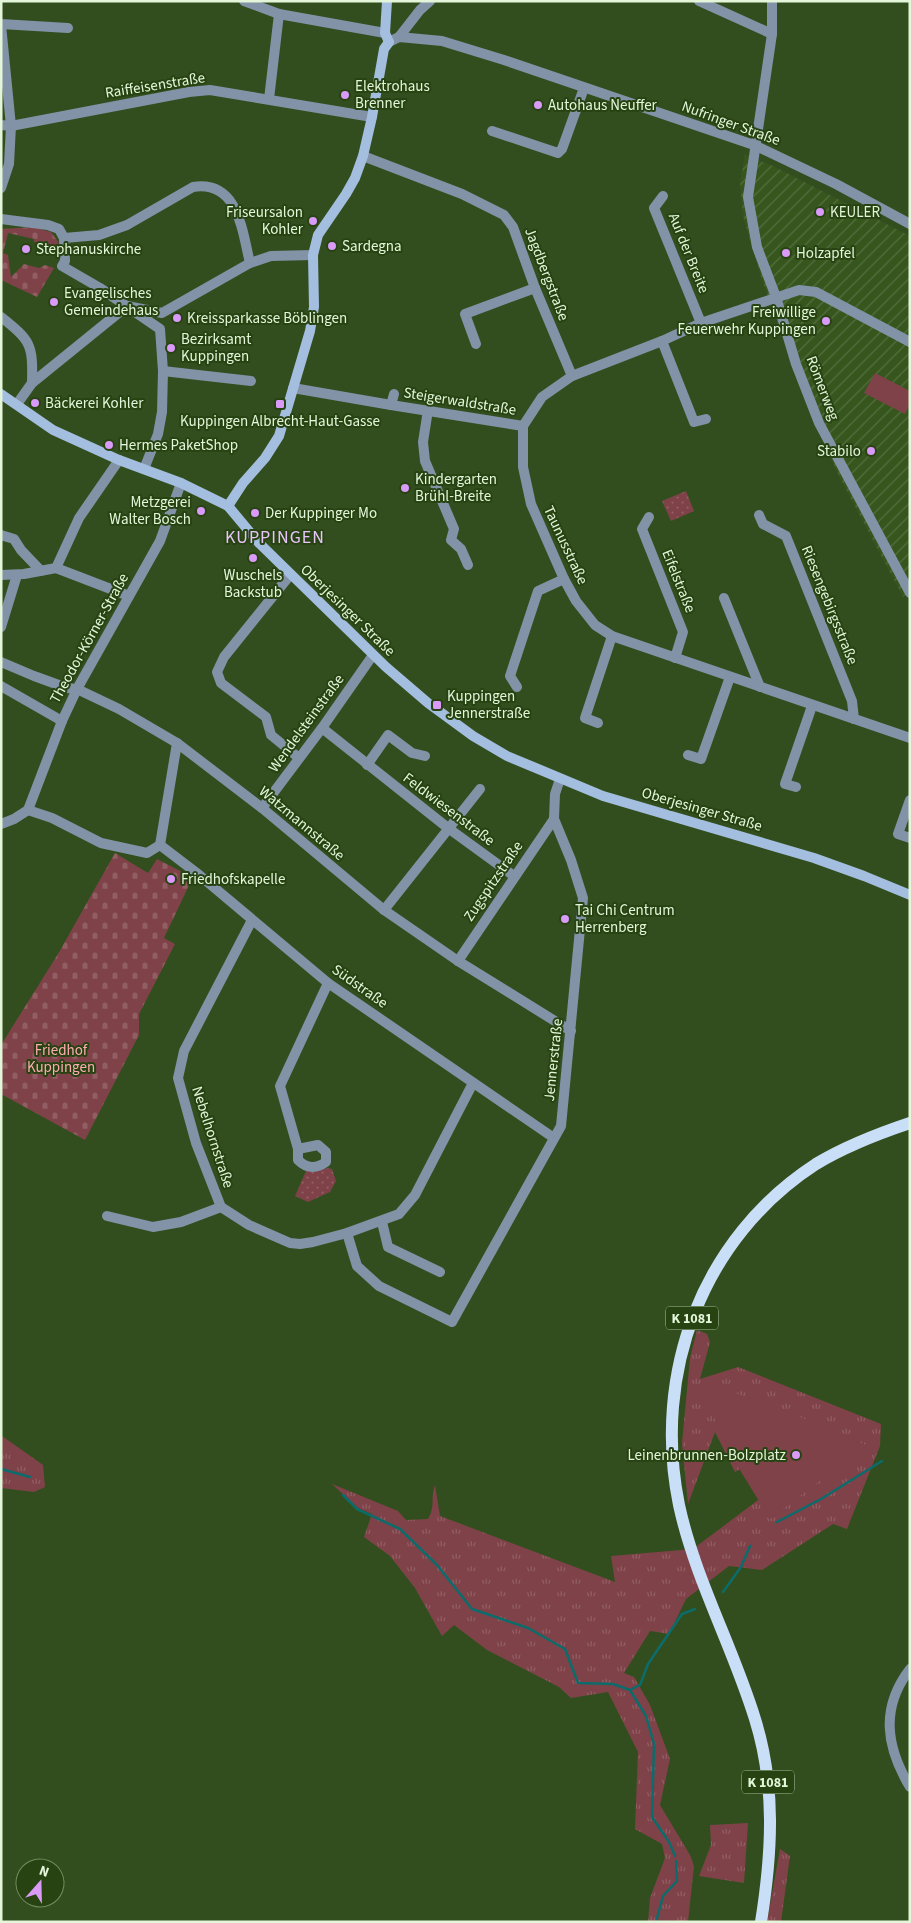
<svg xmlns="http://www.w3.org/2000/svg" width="911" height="1923" viewBox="0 0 911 1923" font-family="'Source Sans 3',sans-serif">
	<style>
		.industrial { fill: url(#industrial-furrows) }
		.grass { fill: url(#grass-tufts) }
		.cemetery { fill: url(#cemetery-stones) }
		.park { fill: url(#park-dots) }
		.pitch { fill: #7f4249 }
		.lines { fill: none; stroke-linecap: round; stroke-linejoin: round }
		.stream { stroke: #0c6c6b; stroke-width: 2.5 }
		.minor { stroke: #8292a7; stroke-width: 10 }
		.tertiary { stroke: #8292a7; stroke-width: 10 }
		.secondary { stroke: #a3bedf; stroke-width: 10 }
		.primary { stroke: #c9def7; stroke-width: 12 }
		.poi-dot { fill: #d99af8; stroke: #274312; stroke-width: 2 }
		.labels { text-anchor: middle; stroke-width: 4; stroke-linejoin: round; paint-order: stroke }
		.shield { fill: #274312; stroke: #abc09e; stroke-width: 1 }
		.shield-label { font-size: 14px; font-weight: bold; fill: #e4f6da }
		.street-label { font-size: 15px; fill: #e4f6da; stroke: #274312 }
		.poi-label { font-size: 15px; fill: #e4f6da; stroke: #274312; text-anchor: start }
		.park-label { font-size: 15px; fill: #feacb2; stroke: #274312 }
		.quarter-label { font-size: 18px; letter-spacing: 1px; fill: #e7c5f9; stroke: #274312 }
	</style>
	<defs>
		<pattern id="industrial-furrows" width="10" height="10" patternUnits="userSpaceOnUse" patternTransform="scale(1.25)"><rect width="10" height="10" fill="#36561e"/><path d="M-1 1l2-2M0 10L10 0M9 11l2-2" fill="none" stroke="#536f3e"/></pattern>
		<pattern id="grass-tufts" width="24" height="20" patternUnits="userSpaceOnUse" patternTransform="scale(1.25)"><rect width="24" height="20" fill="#7f4249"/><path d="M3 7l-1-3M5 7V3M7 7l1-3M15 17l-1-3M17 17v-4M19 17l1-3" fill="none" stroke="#915e63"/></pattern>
		<pattern id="cemetery-stones" width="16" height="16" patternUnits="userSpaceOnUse" patternTransform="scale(1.25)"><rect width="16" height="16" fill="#7f4249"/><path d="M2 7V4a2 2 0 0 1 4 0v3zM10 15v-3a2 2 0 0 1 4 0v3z" fill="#915e63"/></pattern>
		<pattern id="park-dots" width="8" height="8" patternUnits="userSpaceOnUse" patternTransform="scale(1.25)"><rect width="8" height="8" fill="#7f4249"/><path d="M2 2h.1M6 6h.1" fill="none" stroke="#915e63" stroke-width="1.8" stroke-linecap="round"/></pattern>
	</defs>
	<rect width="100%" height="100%" fill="#324e1e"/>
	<polygon class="industrial" points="745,155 773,166 910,236 910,590 903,597 839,476 813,418 762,280 743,216 740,183"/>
	<g class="grass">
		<path d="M697 1330 707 1334 710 1342 700 1379 738 1367 881 1424 880 1446 847 1529 833 1524 762 1570 729 1566 686 1599 669 1634 650 1631 624 1673 634 1677 650 1705 670 1759 660 1805 690 1855 694 1866 688 1922H648L650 1898 665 1858 662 1844 635 1829 638 1752 608 1692 571 1698 559 1687 487 1650 454 1625 442 1636 415 1588 390 1556 364 1537 372 1514 358 1508 332 1484 398 1511 406 1520 428 1519C436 1506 430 1498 435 1485L440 1516 615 1582 611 1556 693 1549 774 1488 757 1459 735 1472 715 1432 688 1504 682 1443 690 1358Z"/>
		<polygon points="2,1436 43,1465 45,1487 34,1492 1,1488"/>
		<polygon points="748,1823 744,1883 699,1876 711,1845 710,1825"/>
		<polygon points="780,1849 790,1856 781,1922 767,1922"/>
	</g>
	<g class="cemetery">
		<polygon points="34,227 51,232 59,243 49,249 46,243 34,242 34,239 8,233 3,253 8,255 11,277 24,264 39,268 45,265 54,268 37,297 1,280 1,229"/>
		<polygon points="115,853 148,873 157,859 188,875 192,879 164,938 175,944 139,1014 139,1035 85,1140 1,1094 1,1045 58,954"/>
	</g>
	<g class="park">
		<polygon points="686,491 694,511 671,521 662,501"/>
		<polygon points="328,1168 332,1169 336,1181 330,1192 308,1202 295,1196 306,1171 311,1172"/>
	</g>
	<g class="pitch">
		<polygon points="875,373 910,391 910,404 905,414 864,393"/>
		<path d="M714 1385 797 1416 873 1448 815 1484 770 1519 735 1462 707 1402C705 1396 704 1392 708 1386Z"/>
	</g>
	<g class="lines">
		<g class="stream">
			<polyline points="1,1469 30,1477"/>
			<polyline points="343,1495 357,1509 400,1529 437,1565 472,1609 528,1628 565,1649 578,1683 613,1684 630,1690 646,1716 654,1744 652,1817 669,1842 675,1856"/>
			<polyline points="777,1522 821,1499 882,1461"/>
			<polyline points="723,1592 741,1567 750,1546"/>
			<polyline points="630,1690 640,1685 648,1664 682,1614 695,1609"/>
			<polyline points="656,1922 663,1896 677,1881 676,1861"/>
		</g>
		<g class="minor">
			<polyline points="244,1 279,14 385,33"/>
			<polyline points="699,1 772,34"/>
			<polyline points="772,1 772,34 748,197 757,247 776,297 796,364 819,423 910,593"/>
			<polyline points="1,24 68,28"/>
			<polyline points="1,25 11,126 9,164 1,188"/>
			<polyline points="399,37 420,10 430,1"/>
			<polyline points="269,99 279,14"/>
			<polyline points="1,125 11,126 189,92 210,90 372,117"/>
			<polyline points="492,131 558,153 562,149 584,88"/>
			<polyline points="363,156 462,194 504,215 513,227 535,288 572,376"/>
			<polyline points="663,196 654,208 701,323"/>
			<path d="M1 219 48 225 59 229 64 238 99 235 127 225 193 187C238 180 242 230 250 263"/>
			<polyline points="64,238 65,261 62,266 100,288 160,329 163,371 162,412 158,434 144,469"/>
			<path d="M1 317C31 341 33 344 32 383"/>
			<polyline points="662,341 694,422 706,419"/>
			<polyline points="910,342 816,292 799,290 701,323 662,341 572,376 542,397 523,426 523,467 531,504 564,579 576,601 595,625 612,636 910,738"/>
			<polyline points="476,344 465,314 535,288"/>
			<polyline points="163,371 251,381"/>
			<polyline points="293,388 391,405"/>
			<polyline points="394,394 391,405 523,426"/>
			<polyline points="17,404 32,383 127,306 162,313 250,263 271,256 313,255"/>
			<polyline points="428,410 423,442 425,461 454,529 451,540 461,549 468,565"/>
			<polyline points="759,515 763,524 786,536 852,701 854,719"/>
			<polyline points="649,517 642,529 683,632 675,658"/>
			<polyline points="1,535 14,539 21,550 41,571"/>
			<polyline points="56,568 129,596"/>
			<polyline points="1,575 24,574 56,568 79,518 119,460"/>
			<polyline points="290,575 224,657 217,672 221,683 266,717 271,735 299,758"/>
			<polyline points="724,598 760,687"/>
			<polyline points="1,627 17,575"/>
			<polyline points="1,662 34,676 67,688 77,689 119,709 177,743 262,808 384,910 458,961 571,1031"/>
			<polyline points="1,686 62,721"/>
			<polyline points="517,687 510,676 538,591 564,579"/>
			<polyline points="598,723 585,718 612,636"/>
			<polyline points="322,728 448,828 514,876"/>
			<polyline points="688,755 701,759 730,677"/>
			<polyline points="367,765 388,735 412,753 425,756"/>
			<polyline points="796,787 785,784 812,706"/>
			<polyline points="910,800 898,834 910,838"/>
			<polyline points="262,808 322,728 373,655"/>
			<polyline points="28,810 62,721 77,689 160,541 181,483"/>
			<polyline points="1,824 14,819 28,810 52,818 101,843 147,853 160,845 177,743"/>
			<polyline points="160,845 198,874 328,983 554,1138"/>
			<polyline points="384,910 480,789"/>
			<polyline points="252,920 184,1051 178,1078 196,1143 221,1207 249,1225 290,1243 300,1244 313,1242 347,1233 399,1214 415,1195 473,1083"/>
			<polyline points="458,961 554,819"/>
			<path d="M298 1149 318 1145 326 1152V1162C316 1169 307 1169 298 1160V1149L280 1086 328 983"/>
			<polyline points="107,1216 153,1227 181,1222 221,1207"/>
			<polyline points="382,1222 388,1247 440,1272"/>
			<polyline points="347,1233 357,1266 379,1286 452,1322 561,1126 583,898 571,860 554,819 555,794 560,779"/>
			<path d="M910 1669C880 1708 886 1747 910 1787"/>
		</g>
		<polyline class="tertiary" points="389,42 399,37 442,41 504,60 754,145 836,184 910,224"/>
		<g class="secondary">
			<polyline points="1,394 53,430 119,460 181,483 228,506 259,543 386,667 428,703 473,736 507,756 603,796 814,858 864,876 910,895"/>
			<polyline points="228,506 243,483 265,458 279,436 310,331 314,307 313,255 318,235 346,194 355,178 363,156 372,117 384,49 389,42 385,33 387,1"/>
		</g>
		<path class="primary" d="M761 1922C772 1853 776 1786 755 1719 733 1647 695 1579 679 1505 652 1373 702 1238 816 1164 846 1146 877 1134 910 1123"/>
	</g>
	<g class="poi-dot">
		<circle cx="345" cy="95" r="5"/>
		<circle cx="538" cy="105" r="5"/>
		<circle cx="820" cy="212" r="5"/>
		<circle cx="313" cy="221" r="5"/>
		<circle cx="332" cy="246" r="5"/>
		<circle cx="26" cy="249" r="5"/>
		<circle cx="786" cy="253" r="5"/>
		<circle cx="54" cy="302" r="5"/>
		<circle cx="177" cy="318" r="5"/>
		<circle cx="826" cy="321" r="5"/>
		<circle cx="171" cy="348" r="5"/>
		<circle cx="35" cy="403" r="5"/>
		<rect x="275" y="399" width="10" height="10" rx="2.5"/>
		<circle cx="109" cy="445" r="5"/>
		<circle cx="871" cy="451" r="5"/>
		<circle cx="405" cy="488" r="5"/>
		<circle cx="201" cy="511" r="5"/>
		<circle cx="255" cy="513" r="5"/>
		<circle cx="253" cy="558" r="5"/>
		<rect x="432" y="700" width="10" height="10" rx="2.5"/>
		<circle cx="171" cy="879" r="5"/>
		<circle cx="565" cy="919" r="5"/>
		<circle cx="796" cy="1455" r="5"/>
	</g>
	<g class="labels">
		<g class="shield">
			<rect x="666" y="1306.5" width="52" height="23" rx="4"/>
			<rect x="742" y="1770.5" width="52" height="23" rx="4"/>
		</g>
		<g class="shield-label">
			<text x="692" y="1323">K 1081</text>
			<text x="768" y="1787">K 1081</text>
		</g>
		<g class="street-label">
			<text transform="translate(155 85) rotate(-9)" y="5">Raiffeisenstraße</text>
			<text transform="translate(731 123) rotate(20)" y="5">Nufringer Straße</text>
			<text transform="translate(689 253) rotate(68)" y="5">Auf der Breite</text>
			<text transform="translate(547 274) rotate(69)" y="5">Jagdbergstraße</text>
			<text transform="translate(823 388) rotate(69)" y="5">Römerweg</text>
			<text transform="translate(460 401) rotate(9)" y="5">Steigerwaldstraße</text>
			<text transform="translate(566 545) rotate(65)" y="5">Taunusstraße</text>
			<text transform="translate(679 581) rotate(68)" y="5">Eifelstraße</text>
			<text transform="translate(830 605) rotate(68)" y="5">Riesengebirgsstraße</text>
			<text transform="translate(348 610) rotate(44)" y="5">Oberjesinger Straße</text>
			<text transform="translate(89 638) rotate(-61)" y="5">Theodor-Körner-Straße</text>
			<text transform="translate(306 723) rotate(-54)" y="5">Wendelsteinstraße</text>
			<text transform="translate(449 809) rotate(37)" y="5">Feldwiesenstraße</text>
			<text transform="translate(702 809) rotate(16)" y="5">Oberjesinger Straße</text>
			<text transform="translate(302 823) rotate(40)" y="5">Watzmannstraße</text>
			<text transform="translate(493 881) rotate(-56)" y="5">Zugspitzstraße</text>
			<text transform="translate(360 986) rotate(35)" y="5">Südstraße</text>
			<text transform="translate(553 1060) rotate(-84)" y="5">Jennerstraße</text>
			<text transform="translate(213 1137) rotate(72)" y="5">Nebelhornstraße</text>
		</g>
		<g class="poi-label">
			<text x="355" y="91">Elektrohaus<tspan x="355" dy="17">Brenner</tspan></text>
			<text x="548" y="110">Autohaus Neuffer</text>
			<text x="303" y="217" text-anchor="end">Friseursalon<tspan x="303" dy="17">Kohler</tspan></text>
			<text x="830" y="217">KEULER</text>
			<text x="342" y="251">Sardegna</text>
			<text x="36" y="254">Stephanuskirche</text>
			<text x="796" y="258">Holzapfel</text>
			<text x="64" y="298">Evangelisches<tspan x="64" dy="17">Gemeindehaus</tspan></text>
			<text x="816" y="317" text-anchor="end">Freiwillige<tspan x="816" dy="17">Feuerwehr Kuppingen</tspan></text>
			<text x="187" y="323">Kreissparkasse Böblingen</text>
			<text x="181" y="344">Bezirksamt<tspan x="181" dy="17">Kuppingen</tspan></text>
			<text x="45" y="408">Bäckerei Kohler</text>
			<text x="280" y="426" text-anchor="middle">Kuppingen Albrecht-Haut-Gasse</text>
			<text x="119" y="450">Hermes PaketShop</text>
			<text x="861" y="456" text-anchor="end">Stabilo</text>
			<text x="415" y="484">Kindergarten<tspan x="415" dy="17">Brühl-Breite</tspan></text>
			<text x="191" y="507" text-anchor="end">Metzgerei<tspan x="191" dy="17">Walter Bosch</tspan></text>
			<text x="265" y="518">Der Kuppinger Mo</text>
			<text x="253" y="580" text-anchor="middle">Wuschels<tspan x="253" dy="17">Backstub</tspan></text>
			<text x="447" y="701">Kuppingen<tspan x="447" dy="17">Jennerstraße</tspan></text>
			<text x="181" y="884">Friedhofskapelle</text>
			<text x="575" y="915">Tai Chi Centrum<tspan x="575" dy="17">Herrenberg</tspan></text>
			<text x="786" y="1460" text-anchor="end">Leinenbrunnen-Bolzplatz</text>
		</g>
		<g class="park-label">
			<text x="61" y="1055">Friedhof<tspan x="61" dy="17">Kuppingen</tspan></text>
		</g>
		<g class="quarter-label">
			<text x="275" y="543">KUPPINGEN</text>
		</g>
	</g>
	<rect width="911" height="1923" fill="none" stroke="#e4f6da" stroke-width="5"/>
	<g transform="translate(40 1883) rotate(20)"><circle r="24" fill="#274312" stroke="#738b62"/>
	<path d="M0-4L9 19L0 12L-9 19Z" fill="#d99af8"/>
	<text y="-8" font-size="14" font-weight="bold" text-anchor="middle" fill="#e4f6da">N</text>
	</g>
</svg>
